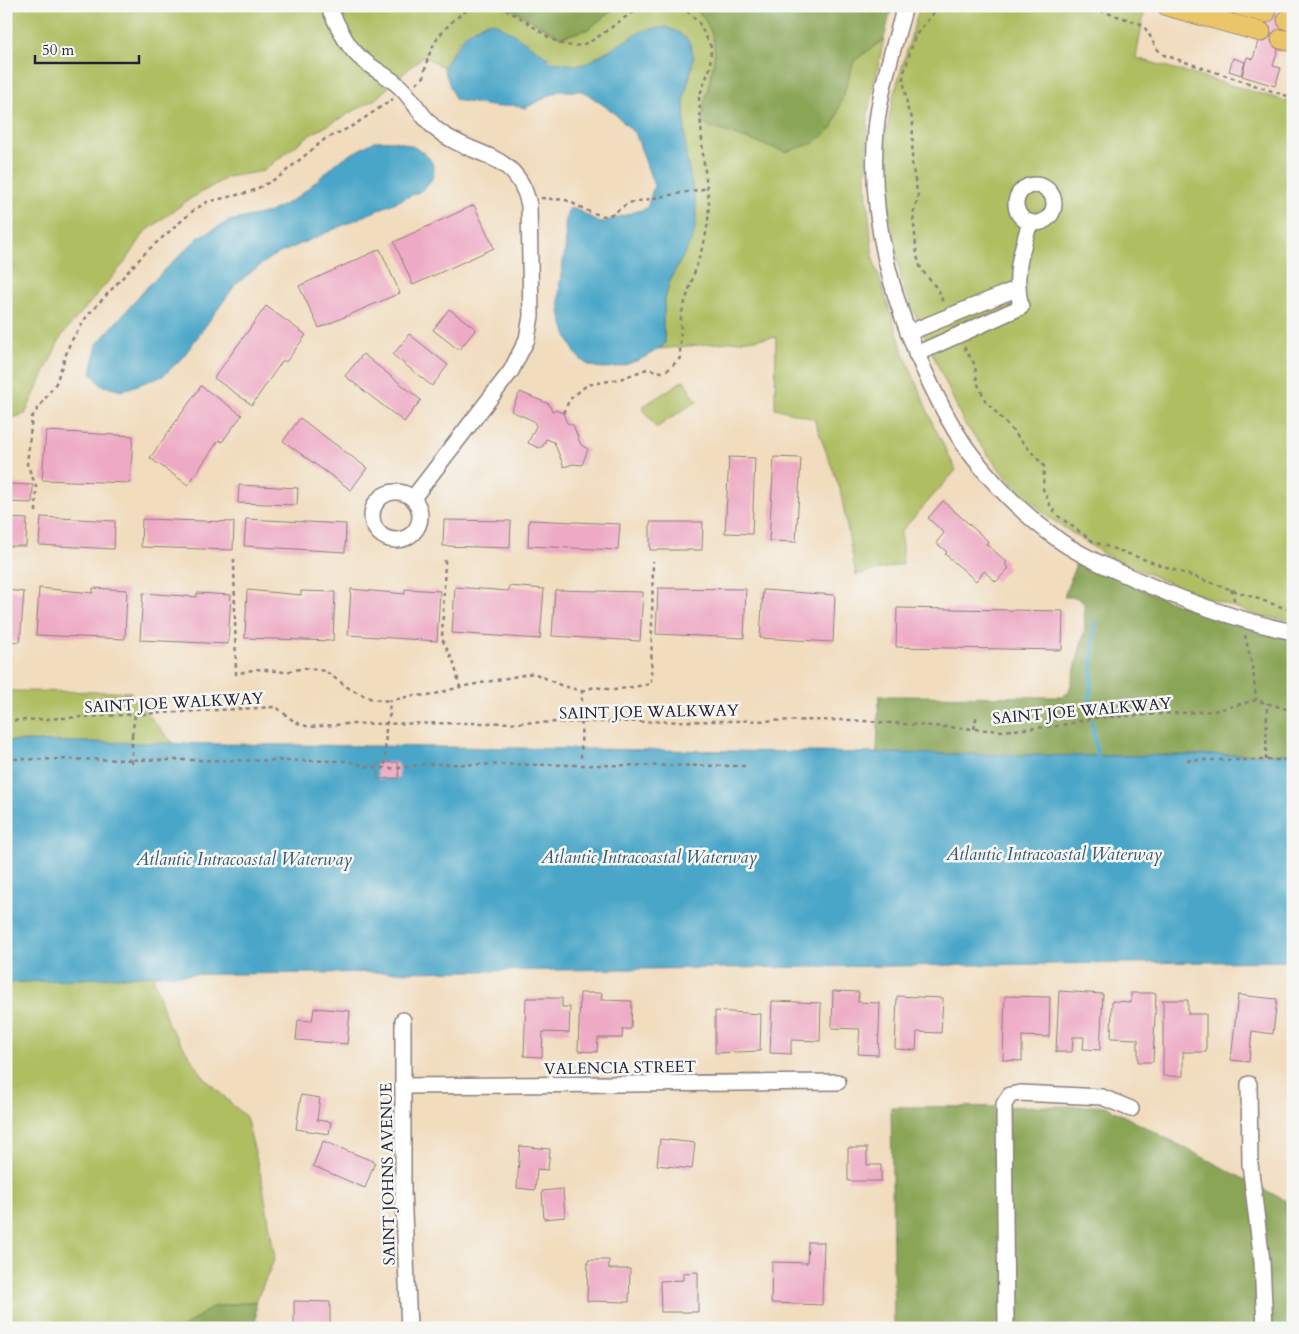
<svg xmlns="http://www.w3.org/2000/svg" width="1299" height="1334" viewBox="0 0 1299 1334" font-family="Cardo,serif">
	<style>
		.green { fill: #aebe61; stroke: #68704e }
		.forest { fill: #8aa557; stroke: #566449 }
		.water { fill: #4aa6c8; stroke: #366482 }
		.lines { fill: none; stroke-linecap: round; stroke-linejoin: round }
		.stream { stroke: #4aa6c8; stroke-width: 4.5 }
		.building { fill: #eeaac4 }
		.minor-casing { stroke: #8a7f7c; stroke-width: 18 }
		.major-casing { stroke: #8a7f7c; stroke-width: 21 }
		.path { stroke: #8a7f7c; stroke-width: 2.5; stroke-dasharray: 4 4; stroke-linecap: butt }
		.minor { stroke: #fff; stroke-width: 15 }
		.major { stroke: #ebc669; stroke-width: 19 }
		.path-bridge { stroke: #8a7f7c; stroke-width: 2.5; stroke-dasharray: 4 4; stroke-linecap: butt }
		.labels { text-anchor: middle; stroke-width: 5; stroke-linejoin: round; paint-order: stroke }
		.street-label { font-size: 16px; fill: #22223b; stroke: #f6f6f2 }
		.water-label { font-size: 18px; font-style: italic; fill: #325773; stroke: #f6f6f2 }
	</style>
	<rect width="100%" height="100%" fill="#f6f6f2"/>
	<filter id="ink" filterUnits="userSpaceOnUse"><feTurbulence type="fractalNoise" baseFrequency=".02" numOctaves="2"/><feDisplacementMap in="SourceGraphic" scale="10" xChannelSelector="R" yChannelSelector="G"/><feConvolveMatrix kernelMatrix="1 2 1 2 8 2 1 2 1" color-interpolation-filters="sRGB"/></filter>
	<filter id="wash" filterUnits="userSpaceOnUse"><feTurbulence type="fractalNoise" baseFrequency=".0096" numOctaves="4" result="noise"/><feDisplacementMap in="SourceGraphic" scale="20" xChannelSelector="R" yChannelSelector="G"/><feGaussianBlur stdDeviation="1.12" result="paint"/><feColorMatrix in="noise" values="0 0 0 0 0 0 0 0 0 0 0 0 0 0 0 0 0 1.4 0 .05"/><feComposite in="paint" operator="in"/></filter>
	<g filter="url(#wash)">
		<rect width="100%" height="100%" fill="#f1dcbd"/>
		<g class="green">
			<path d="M6 6H507L561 37 588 29 618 6H693C734 46 704 77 702 124L786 152 833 127 854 61 884 39 868 112 866 187 873 259 903 351 933 424 956 470 901 532 903 564 856 575 840 489 814 419 775 408 776 337 660 349 665 344 663 322 665 299 671 278 693 238 696 205 686 157 684 98 693 64 609 50C600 54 593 60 585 64 558 75 518 36 495 23L459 41 443 67 423 56 374 100 308 136 263 171 228 177 188 200 145 232 126 261 62 335 25 414 6 420Z"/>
			<polygon points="920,6 1115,6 1144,14 1136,58 1293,103 1293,620 1262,617 1183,589 1107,556 1048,517 1004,475 964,423 903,288 889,215 885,138 893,98"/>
			<polygon points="684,380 697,401 656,428 642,407"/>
			<polygon points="6,691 131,692 132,697 173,743 6,741"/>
			<polygon points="153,975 168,1024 206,1080 246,1117 262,1181 275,1258 256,1301 212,1307 182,1328 6,1328 6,983"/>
		</g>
		<g class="forest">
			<polygon points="507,6 618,6 588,29 561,37"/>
			<path d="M693 6H892L884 39 854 61 833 127 814 143 786 152 702 124C704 77 734 46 693 6Z"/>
			<path d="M1077 561C1147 593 1217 623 1293 639V754L1097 756 877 753 879 696 1062 697 1069 692 1085 629 1084 603 1076 597H1064Z"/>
			<polygon points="1105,1106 1286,1201 1289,1328 894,1328 891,1107"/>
			<polygon points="256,1301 256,1328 182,1328 212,1307"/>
		</g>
		<g class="water">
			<path d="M488 22 495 23 506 29 543 54 551 62 577 65 585 64 644 30 666 27 678 32 689 41 694 56 684 98V119L686 157 696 205V222L693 238 671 278 665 299 663 322 665 344C646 360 603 379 581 360 571 351 562 324 560 311 557 290 562 271 565 250 567 237 562 222 569 209L575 208 600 223 647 208 654 186 636 135 612 111 583 91H559L525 108 513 105 497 107 455 100 443 67 467 33Z"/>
			<path d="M375 141C383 141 392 140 399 142 427 148 450 171 419 192L271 257 236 284 183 357 163 376 121 391 101 385 91 373 97 344 149 285 199 237 229 221 270 212 298 197 340 160Z"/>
			<polygon points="6,741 1097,756 1293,754 1293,961 153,975 6,983"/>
		</g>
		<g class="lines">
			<g class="stream">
				<polyline points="1089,713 1095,622"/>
				<polyline points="1092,721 1097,756"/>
			</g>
		</g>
		<g id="blocks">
			<g class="building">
				<polygon points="1268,6 1289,12 1273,66 1281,68 1275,86 1242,76 1247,57 1253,59"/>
				<polygon points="1233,58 1245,62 1241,75 1229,71"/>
				<polygon points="474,205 494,248 413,285 394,242"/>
				<polygon points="380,249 400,293 319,328 299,286"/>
				<polygon points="266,306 306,335 286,362 283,360 252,405 214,378"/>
				<polygon points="449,309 476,329 459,350 433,330"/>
				<polygon points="409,334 448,365 432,386 393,355"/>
				<polygon points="363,354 421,400 404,422 345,376"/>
				<polygon points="201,386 242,415 222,442 219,440 188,485 150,458"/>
				<polygon points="520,392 549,404 552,411 555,410 563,413 567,423 573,425 581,445 588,449 582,465 573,464 564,467 554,442 546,439 543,446 539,448 528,443 536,426 534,421 511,411"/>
				<polygon points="300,418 367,468 351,490 283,441"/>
				<polygon points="46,431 133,436 130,483 42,480"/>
				<polygon points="729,457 755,458 752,534 725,533"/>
				<polygon points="774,457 801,458 796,542 769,541"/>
				<polygon points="6,484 33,485 32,503 6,502"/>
				<polygon points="239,485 298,488 297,505 238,503"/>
				<polygon points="943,501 988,541 986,544 1007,562 1005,564 1009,568 996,582 984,571 976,581 945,554 947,552 936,543 944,533 928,518"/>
				<polygon points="41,517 115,521 114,549 39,545"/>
				<polygon points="6,518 27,519 26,546 6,546"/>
				<polygon points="142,519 234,522 233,550 141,547"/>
				<polygon points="246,519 346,524 345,552 244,546"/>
				<polygon points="444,520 511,521 510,548 443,546"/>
				<polygon points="529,520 620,524 618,550 528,546"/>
				<polygon points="650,522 703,522 702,550 650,550"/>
				<polygon points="509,586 544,589 540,639 452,633 455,587 509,591"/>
				<polygon points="39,588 93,593 93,588 127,590 125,639 36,635"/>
				<polygon points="658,588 746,589 744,638 656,634"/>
				<polygon points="351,589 405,594 405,589 440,591 437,641 348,635"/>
				<polygon points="6,590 24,592 20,642 6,641"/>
				<polygon points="247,590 301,595 301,591 335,592 333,641 245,638"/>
				<polygon points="555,590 643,592 640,641 552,636"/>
				<polygon points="763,590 835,595 833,642 760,638"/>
				<polygon points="143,593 197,597 197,593 231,595 228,644 140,640"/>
				<polygon points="897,608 1063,611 1062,650 896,647"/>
				<polygon points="398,762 399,778 378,779 376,763"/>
				<polygon points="833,991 859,992 858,1002 880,1003 878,1055 858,1054 860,1029 832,1028"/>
				<polygon points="1059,991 1103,994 1100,1050 1083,1049 1084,1037 1073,1037 1072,1052 1056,1052"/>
				<polygon points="580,993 602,993 601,1000 632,1001 631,1029 623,1029 622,1038 598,1038 597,1052 578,1051"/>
				<polygon points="1131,993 1156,993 1153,1062 1138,1062 1138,1039 1111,1038 1112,1001 1131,1002"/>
				<polygon points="1238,995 1277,999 1273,1034 1252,1031 1249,1062 1231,1060"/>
				<polygon points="897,996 943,998 941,1033 917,1032 916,1050 895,1049"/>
				<polygon points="1005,996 1050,997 1049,1037 1022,1036 1022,1061 1003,1060"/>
				<polygon points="526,998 562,998 562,1007 570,1007 569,1033 543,1032 542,1057 524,1056"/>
				<polygon points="1163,1000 1188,1000 1188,1014 1206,1014 1206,1052 1183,1052 1183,1076 1163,1076"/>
				<polygon points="772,1001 821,1003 820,1041 791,1040 791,1054 770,1053"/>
				<polygon points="314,1008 350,1011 347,1044 296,1040 298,1020 312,1021"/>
				<polygon points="715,1011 761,1014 760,1051 715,1053"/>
				<polygon points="301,1095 320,1098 317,1120 331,1122 329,1134 296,1129"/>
				<polygon points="660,1139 695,1143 692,1169 657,1165"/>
				<polygon points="323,1141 375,1162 365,1188 313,1166"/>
				<polygon points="520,1146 550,1149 548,1170 537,1169 535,1190 517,1188"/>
				<polygon points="848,1148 867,1148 867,1165 881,1165 881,1181 848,1181"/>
				<polygon points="563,1189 565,1217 544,1219 542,1191"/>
				<polygon points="808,1242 824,1242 822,1305 771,1303 772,1262 807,1263"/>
				<polygon points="588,1260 609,1260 609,1269 630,1269 629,1302 587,1301"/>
				<polygon points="698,1272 698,1312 661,1312 660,1281 683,1280 683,1273"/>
				<polygon points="294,1301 330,1302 330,1328 294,1328"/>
			</g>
		</g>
	</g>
	<g filter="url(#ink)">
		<use href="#blocks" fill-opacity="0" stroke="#8a7f7c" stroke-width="1"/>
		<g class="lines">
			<g class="minor-casing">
				<g id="minor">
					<path d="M328 6C338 25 346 47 363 60 374 70 389 76 400 87 414 100 421 117 437 130 472 158 517 150 529 205L531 316 527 339 511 371 413 498"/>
					<path d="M905 6C894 47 880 88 876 130 868 220 893 306 931 385 943 410 957 437 974 458 998 489 1028 518 1060 541 1080 555 1105 566 1128 576 1181 600 1236 620 1293 632"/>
					<circle cx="1035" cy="204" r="19"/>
					<polyline points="908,333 1016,289"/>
					<path d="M916 354 1021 307C1013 276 1021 252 1030 222"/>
					<circle cx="396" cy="516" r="24"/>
					<polyline points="403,1020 403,1190 409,1328"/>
					<polyline points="1249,1084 1250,1164 1262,1261 1265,1328"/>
					<polyline points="403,1086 838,1082"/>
					<polyline points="1006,1328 1004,1104 1010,1095 1020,1093 1102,1097 1131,1109"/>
				</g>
			</g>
			<g class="major-casing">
				<g id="major">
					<polyline points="1167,6 1261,32"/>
					<polyline points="1240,6 1266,13"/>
					<polyline points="1287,20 1293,22"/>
					<polyline points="1281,39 1293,42"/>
				</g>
			</g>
			<g class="path">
				<path d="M498 6C506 10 514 14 522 19 544 32 563 56 591 41 610 30 626 14 646 6"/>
				<polyline points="939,6 915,36 903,76 908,110 913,120 912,164 918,196 913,215 917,256 921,269 939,291 943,303"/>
				<path d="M1085 6 1139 23C1152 31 1151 47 1164 55L1293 98"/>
				<polyline points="937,9 945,6"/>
				<path d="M416 83 424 77C427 45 446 22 474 6"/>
				<polyline points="541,198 566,200 590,212 604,216 613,214 628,203 708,188"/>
				<polyline points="964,347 975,365 977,382 985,400 1044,466 1043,489 1050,505 1058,516 1094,542 1293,611"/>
				<polyline points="563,413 570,399 587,385 620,379 647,369 662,372 669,369 680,358 681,315 705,239 708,222 709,203 703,155 699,97 710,68 711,47 699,23 684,8 678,6"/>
				<polyline points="36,512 36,486 27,464 32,417 56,383 70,343 87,316 147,251 194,210 207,202 250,192 268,183 280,176 325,139 351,127 393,99"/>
				<polyline points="234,559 236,674 256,669 285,672 305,668 325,671 350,689 372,699 389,701"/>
				<polyline points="445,560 442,639 454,663 460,687 534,673 560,685 582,691 581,760"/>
				<polyline points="1231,589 1235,603"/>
				<polyline points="1245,635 1253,670 1256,700"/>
				<polyline points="582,691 594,687 614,690 651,684 653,561"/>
				<polyline points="6,721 276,707 295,722 309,727 347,724 850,720 1001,731 1057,726 1095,718 1214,711 1256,700 1293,711"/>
				<polyline points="974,729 977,714"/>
				<polyline points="132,735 135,715"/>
				<path d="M6 759 348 761C374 770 398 770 424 764L747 766"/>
				<polyline points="1187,760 1293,760"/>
				<polyline points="1266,760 1267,703"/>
				<polyline points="385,765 386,725 390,714 389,701 415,695 428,696 460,687"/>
			</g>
			<use href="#minor" class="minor"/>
			<use href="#major" class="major"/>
			<polyline class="path-bridge" points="132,735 132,763"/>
		</g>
	</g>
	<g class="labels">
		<g class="street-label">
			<text transform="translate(174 702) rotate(-3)" y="6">SAINT JOE WALKWAY</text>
			<text transform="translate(1082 710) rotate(-5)" y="6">SAINT JOE WALKWAY</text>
			<text transform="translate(649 711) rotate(-1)" y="6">SAINT JOE WALKWAY</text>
			<text transform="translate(620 1067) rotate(-1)" y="6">VALENCIA STREET</text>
			<text transform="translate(387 1174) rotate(-91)" y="6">SAINT JOHNS AVENUE</text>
		</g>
		<g class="water-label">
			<text x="1054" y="860">Atlantic Intracoastal Waterway</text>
			<text x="649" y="863">Atlantic Intracoastal Waterway</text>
			<text x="244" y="865">Atlantic Intracoastal Waterway</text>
		</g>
	</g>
	<rect width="1299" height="1334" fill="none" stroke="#f6f6f2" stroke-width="25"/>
	<path d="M35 55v8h104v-8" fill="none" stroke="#22223b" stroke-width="2.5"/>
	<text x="42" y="55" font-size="15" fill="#22223b" stroke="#f6f6f2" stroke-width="4" paint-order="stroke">50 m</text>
</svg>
